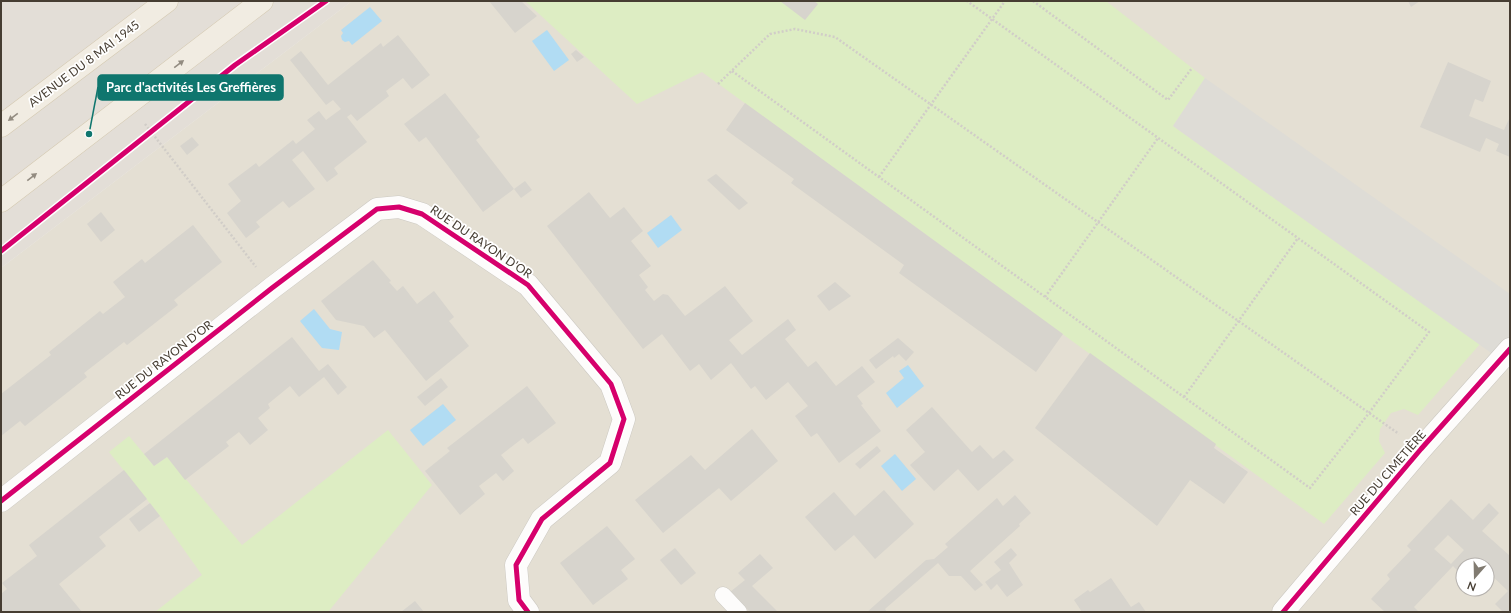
<svg xmlns="http://www.w3.org/2000/svg" width="1511" height="613" viewBox="0 0 1511 613" font-family="Lato,sans-serif">
	<style>
		.residential { fill: #e4dfd3; fill-rule: evenodd }
		.industrial { fill: #e3ded7 }
		.green { fill: #ddedc3 }
		.parking { fill: #dedcd6 }
		.water { fill: #b1dcf3 }
		.building { fill: #d7d4cd; fill-rule: evenodd }
		.lines { fill: none; stroke-linecap: round; stroke-linejoin: round }
		.service-casing { stroke: #ccc9c2; stroke-width: 17 }
		.minor-casing { stroke: #ccc9c2; stroke-width: 23 }
		.primary-casing { stroke: #d4c9b1; stroke-width: 23 }
		.path { stroke: #d1cdc8; stroke-width: 2.5; stroke-dasharray: 2 2; stroke-linecap: butt }
		.service { stroke: #fdfcfb; stroke-width: 16 }
		.minor { stroke: #fdfcfb; stroke-width: 22 }
		.primary { stroke: #f1ece2; stroke-width: 22 }
		.cycleway-casing { stroke: #fff; stroke-width: 8 }
		.cycleway { stroke: #d6006c; stroke-width: 5 }
		.oneway { fill: #938c81 }
		.labels { text-anchor: middle; stroke-width: 3.5; stroke-linejoin: round; paint-order: stroke }
		.street-label { font-size: 12px; fill: #463d32; stroke: #fff }
		.leader { fill: none; stroke: #0f766e; stroke-width: 1.5 }
		.callout-dot { fill: #0f766e; stroke: #fff; stroke-width: 1.5 }
		.callout { fill: #0f766e; stroke: #0f766e; stroke-width: 1.5 }
		.callout-label { font-size: 13px; text-anchor: middle; font-weight: bold; fill: #fff }
	</style>
	<rect width="100%" height="100%" fill="#efede6"/>
	<path class="residential" d="M352 1H1510V612H1V268ZM1463 565H1487V589H1463Z"/>
	<polygon class="industrial" points="1,1 352,1 1,268"/>
	<g class="green">
		<polygon points="525,1 1106,1 1205,78 1173,126 1480,344 1418,415 1404,409 1391,413 1380,429 1379,441 1385,453 1324,524 702,72 637,104"/>
		<polygon points="388,430 432,485 328,612 155,612 202,575 160,516 109,452 129,436 154,466 167,457 242,545"/>
	</g>
	<polygon class="parking" points="1205,78 1510,294 1510,349 1501,360 1173,126"/>
	<g class="water">
		<polygon points="370,7 382,21 352,45 349,41 345,42 342,40 341,36 343,33 341,30"/>
		<polygon points="547,30 569,60 554,71 532,41"/>
		<polygon points="671,215 682,230 658,248 647,233"/>
		<polygon points="314,309 330,329 342,332 339,350 322,348 300,321"/>
		<polygon points="908,365 924,386 897,408 886,393 904,378 899,371"/>
		<polygon points="443,404 456,420 423,446 410,430"/>
		<polygon points="895,454 916,479 902,491 881,466"/>
	</g>
	<g class="building">
		<polygon points="489,1 521,1 537,16 515,33"/>
		<polygon points="780,1 814,1 818,4 805,20"/>
		<polygon points="1408,1 1420,1 1411,7"/>
		<polygon points="398,35 430,75 412,89 403,78 386,91 389,96 357,121 351,114 347,117 367,142 334,168 338,174 327,182 303,151 292,160 315,189 289,208 283,201 256,222 260,227 246,238 227,213 241,201 228,184 256,163 259,167 293,140 296,144 315,129 307,120 319,111 326,120 341,109 333,100 326,105 290,60 301,51 328,85 381,43 383,47"/>
		<polygon points="576,50 584,57 577,62 571,54"/>
		<polygon points="1448,62 1491,81 1483,102 1475,99 1469,116 1504,130 1510,117 1510,157 1496,151 1499,144 1486,138 1480,152 1420,127"/>
		<polygon points="445,93 480,137 476,140 514,189 483,212 426,137 419,142 404,124"/>
		<polygon points="745,103 1063,334 1036,372 899,273 904,265 791,183 794,179 726,130"/>
		<polygon points="192,137 199,145 187,155 180,146"/>
		<polygon points="716,174 726,183 748,203 739,210 707,180"/>
		<polygon points="525,181 532,190 521,198 514,189"/>
		<polygon points="589,192 610,218 624,207 643,231 631,241 651,266 639,275 648,287 645,290 654,301 663,294 668,295 685,316 725,286 753,321 729,340 742,355 788,319 796,330 785,339 808,367 816,361 836,386 862,366 875,382 857,396 863,404 861,405 881,431 839,463 817,433 811,437 795,416 808,406 788,382 766,400 755,386 751,389 731,363 711,380 699,364 690,371 662,334 643,349 547,226"/>
		<polygon points="101,212 115,230 101,242 87,224"/>
		<polygon points="193,225 222,262 174,300 178,305 127,345 124,342 84,373 87,377 25,426 20,421 1,436 1,394 51,355 49,352 100,311 103,314 125,297 113,282 142,259 145,263"/>
		<polygon points="373,260 391,281 389,282 397,291 403,286 417,304 434,291 454,317 449,321 469,346 426,381 385,330 374,338 364,326 336,320 321,301"/>
		<polygon points="835,282 851,296 829,311 817,296"/>
		<polygon points="292,337 319,371 328,364 347,387 338,395 324,377 299,397 290,386 268,404 270,408 258,418 268,430 250,445 239,432 226,442 229,446 185,480 167,457 154,466 144,454"/>
		<polygon points="898,338 914,352 906,361 899,354 894,358 893,356 876,369 869,360"/>
		<polygon points="1090,353 1216,444 1214,448 1248,472 1224,504 1190,480 1157,526 1035,428"/>
		<polygon points="441,378 448,387 425,406 417,397"/>
		<polygon points="527,386 556,423 528,444 523,438 501,455 514,471 503,481 496,473 479,486 485,494 460,515 425,471 450,451 447,448"/>
		<polygon points="932,407 972,452 980,445 993,459 1004,450 1014,460 978,491 958,469 934,491 910,465 925,452 906,430"/>
		<polygon points="752,429 778,461 731,501 719,488 663,533 635,500 691,455 705,470"/>
		<polygon points="877,446 881,451 860,469 855,464"/>
		<polygon points="124,470 147,499 99,537 106,546 59,584 82,612 1,612 1,594 7,589 2,583 37,556 29,545"/>
		<polygon points="884,490 914,524 875,559 854,535 835,551 805,517 834,492 855,516"/>
		<polygon points="1015,495 1031,513 1019,524 1020,526 970,571 983,585 975,591 961,576 949,576 938,563 885,609 887,612 867,612 926,560 934,559 948,547 945,544 997,498 1003,506"/>
		<path d="M1451 499 1473 520 1489 503 1499 513 1482 531 1510 556V612H1503L1495 604 1508 591 1487 571V565H1463V576L1453 566 1414 607 1419 612H1385L1371 599 1390 579 1387 575 1411 550 1407 546ZM1448 535 1464 550 1451 564 1434 549Z"/>
		<polygon points="150,503 160,516 139,532 129,519"/>
		<polygon points="607,526 635,559 621,570 628,579 593,605 560,563"/>
		<polygon points="675,548 696,573 681,585 660,560"/>
		<polygon points="1011,548 1017,555 1009,563 1023,585 1007,597 997,584 991,590 985,582 1001,570 994,562"/>
		<polygon points="760,554 773,568 752,586 778,612 750,612 730,592 745,580 738,573"/>
		<polygon points="1111,578 1131,607 1139,602 1146,612 1082,612 1074,600 1088,590 1090,592"/>
		<polygon points="415,601 424,612 401,612"/>
	</g>
	<g class="lines">
		<g class="service-casing">
			<polyline id="service" points="723,595 739,612"/>
		</g>
		<g class="minor-casing">
			<g id="minor">
				<polyline points="1,501 272,288 377,209 399,207 422,214 528,285 611,384 624,419 610,463 542,519 516,565 519,600 528,612"/>
				<polyline points="1283,612 1421,449 1510,349"/>
			</g>
		</g>
		<g class="primary-casing">
			<g id="primary">
				<polyline points="1,126 167,1"/>
				<polyline points="1,201 262,1"/>
			</g>
		</g>
		<g class="path">
			<polyline points="1033,1 1168,100 1192,68"/>
			<polyline points="732,71 1310,488 1369,413 1429,332 967,1"/>
			<polyline points="718,84 770,34 795,29 835,37 1399,434"/>
			<polyline points="145,124 256,267"/>
			<polyline points="879,177 1005,1"/>
			<polyline points="1045,297 1158,138"/>
			<polyline points="1184,397 1298,238"/>
		</g>
		<use href="#service" class="service"/>
		<use href="#minor" class="minor"/>
		<use href="#primary" class="primary"/>
		<g class="cycleway-casing">
			<g id="cycleway">
				<polyline points="1,251 235,65 326,1"/>
				<polyline points="1,501 272,288 377,209 399,207 422,214 528,285 611,384 624,419 610,463 542,519 516,565 519,600 528,612"/>
				<polyline points="1283,612 1421,449 1510,349"/>
			</g>
		</g>
		<use href="#cycleway" class="cycleway"/>
	</g>
	<defs><path id="oneway-solid" d="M-6-.8H1V-3.2L6.5 0L1 3.2V.8H-6Z"/></defs>
	<g class="oneway">
		<use href="#oneway-solid" transform="translate(179 64) rotate(-37)"/>
		<use href="#oneway-solid" transform="translate(13 117) rotate(143)"/>
		<use href="#oneway-solid" transform="translate(32 177) rotate(-38)"/>
	</g>
	<g class="labels">
		<g class="street-label">
			<text transform="translate(84 64) rotate(-37)" y="4">AVENUE DU 8 MAI 1945</text>
			<text transform="translate(481 242) rotate(34)" y="4">RUE DU RAYON D'OR</text>
			<text transform="translate(164 360) rotate(-38)" y="4">RUE DU RAYON D'OR</text>
			<text transform="translate(1388 473) rotate(-49)" y="4">RUE DU CIMETIÈRE</text>
		</g>
	</g>
	<path class="leader" d="M89 134L98 87"/>
	<circle class="callout-dot" cx="89" cy="134" r="4"/>
	<rect class="callout" x="98" y="75" width="185" height="25" rx="4"/>
	<g class="callout-label">
		<text x="191" y="92">Parc d'activités Les Greffières</text>
	</g>
	<rect width="1511" height="613" fill="none" stroke="#463d32" stroke-width="4"/>
	<g transform="translate(1475 577) rotate(200)"><circle r="19" fill="#ffffff" stroke="#b5b1ad"/>
	<path d="M0-3L7 15L0 10L-7 15Z" fill="#817b71"/>
	<text y="-6" font-size="11" font-weight="bold" text-anchor="middle" fill="#463d32">N</text>
	</g>
</svg>
